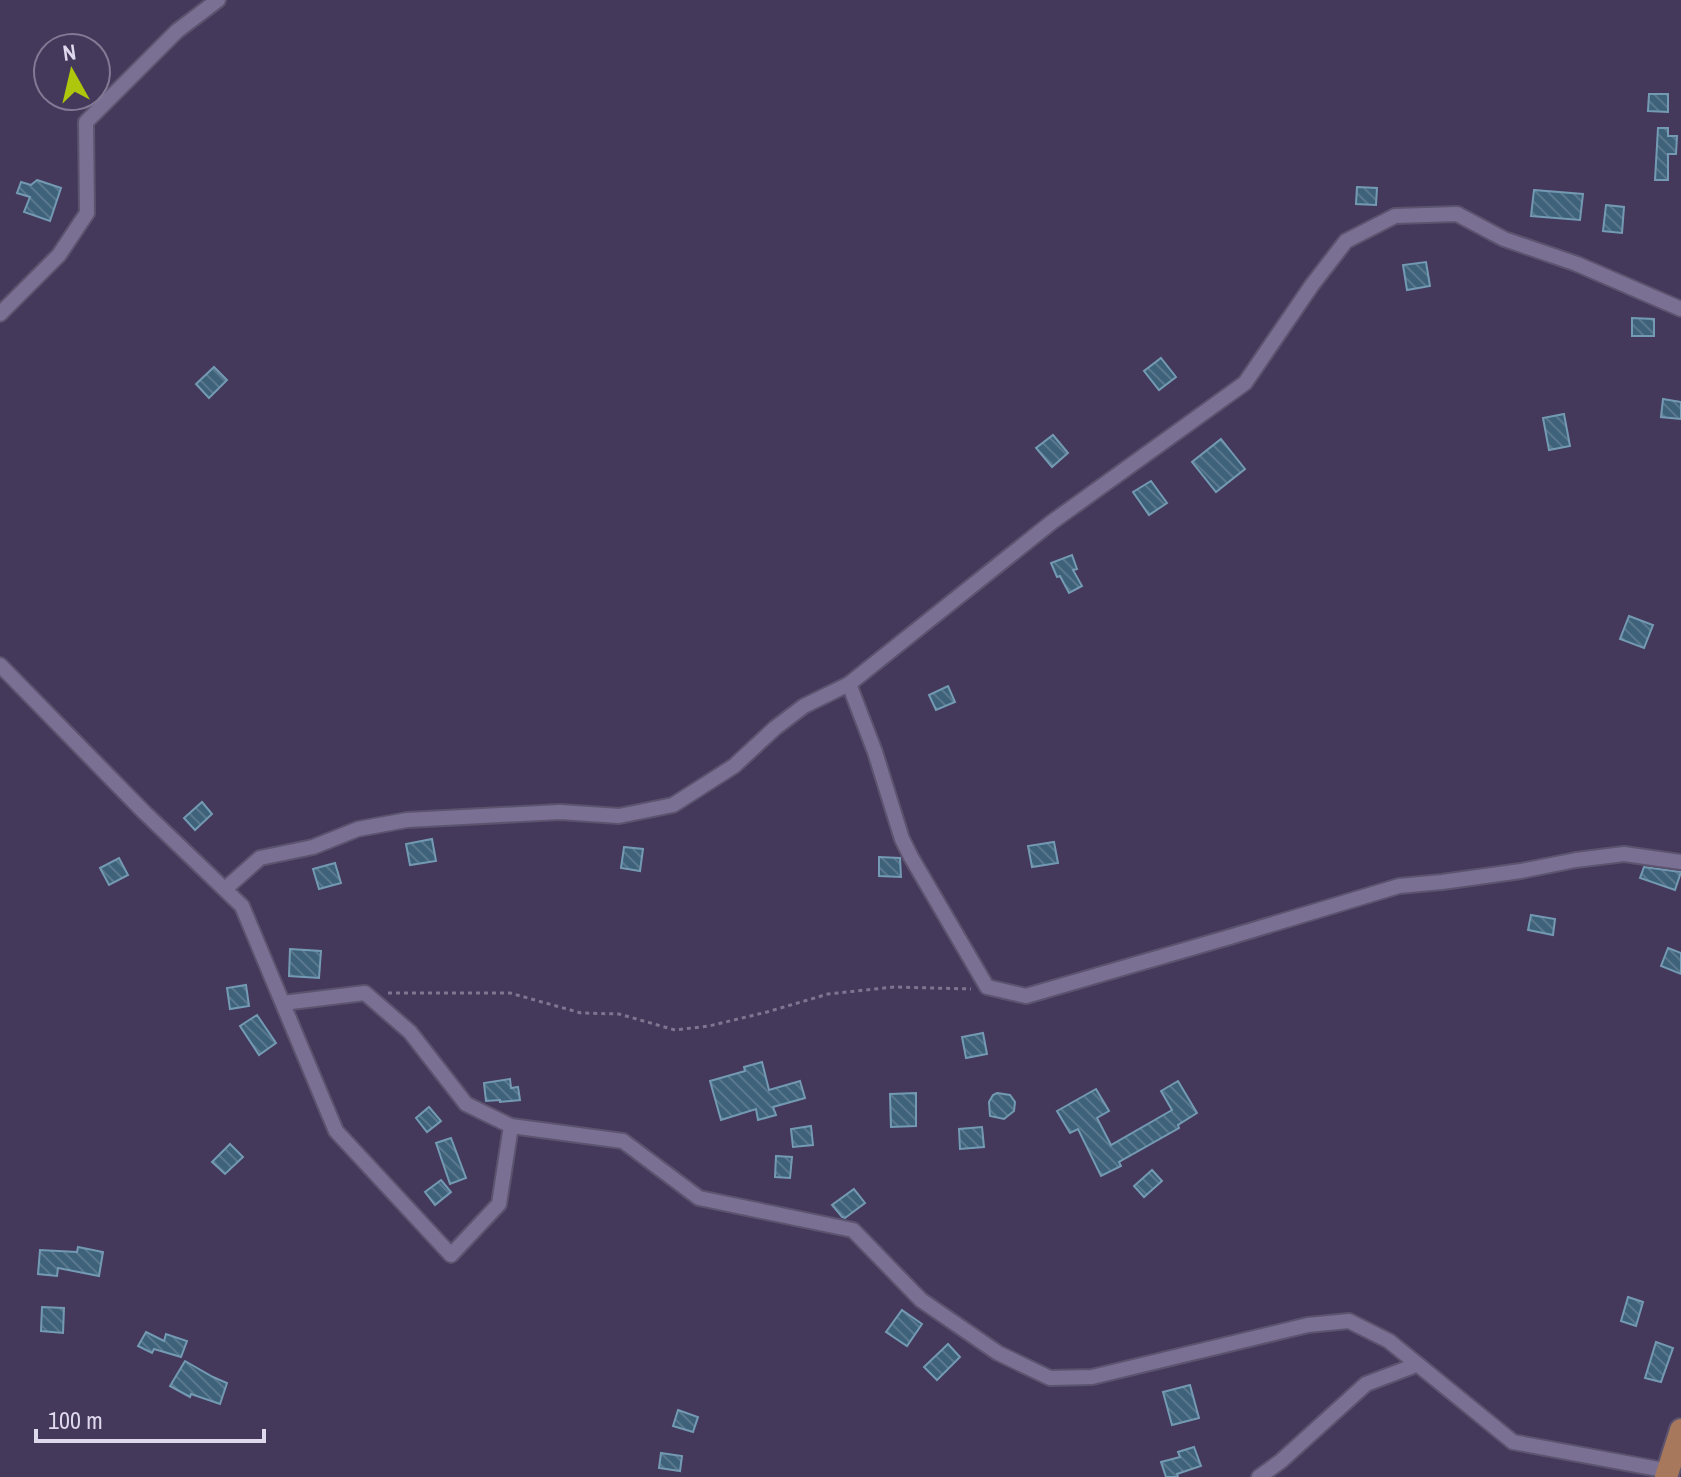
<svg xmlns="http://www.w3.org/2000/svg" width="1681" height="1477" viewBox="0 0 1681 1477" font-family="'Archivo Narrow',sans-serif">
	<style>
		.building { fill: url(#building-back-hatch); stroke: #749ab3; stroke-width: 2 }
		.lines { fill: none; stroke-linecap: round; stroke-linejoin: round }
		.minor-casing { stroke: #5c546f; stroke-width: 18 }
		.trunk-casing { stroke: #5c546f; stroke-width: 26 }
		.path { stroke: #7e7591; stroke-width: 3; stroke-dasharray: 4 4; stroke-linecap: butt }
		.minor { stroke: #7a7094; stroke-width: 14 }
		.trunk { stroke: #a8785c; stroke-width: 22 }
	</style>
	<defs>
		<pattern id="building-back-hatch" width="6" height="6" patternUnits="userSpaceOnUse" patternTransform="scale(2)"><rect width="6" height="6" fill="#3e627a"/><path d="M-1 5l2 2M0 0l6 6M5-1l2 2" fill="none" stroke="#59788d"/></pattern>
	</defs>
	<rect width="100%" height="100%" fill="#44395a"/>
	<g class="building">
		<polygon points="1649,94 1668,94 1668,112 1648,111"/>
		<polygon points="1658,128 1668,128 1668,136 1677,136 1676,154 1668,154 1668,180 1655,180"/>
		<polygon points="37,180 61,188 50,221 24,212 30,197 17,193 21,182 31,185"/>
		<polygon points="1357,187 1377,188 1376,205 1356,204"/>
		<polygon points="1534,190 1583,194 1580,220 1531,216"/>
		<polygon points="1606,205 1624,207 1622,233 1603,231"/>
		<polygon points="1426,262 1430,286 1407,290 1403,265"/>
		<polygon points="1632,318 1654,319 1654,336 1632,336"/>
		<polygon points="1161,358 1176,377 1159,390 1144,371"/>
		<polygon points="214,367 227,380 209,398 196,384"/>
		<polygon points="1663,399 1681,402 1681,419 1661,417"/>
		<polygon points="1564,414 1570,446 1549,450 1543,418"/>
		<polygon points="1053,435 1068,453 1052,467 1036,448"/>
		<polygon points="1221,439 1245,469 1216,492 1192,462"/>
		<polygon points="1151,481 1167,503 1149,515 1133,492"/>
		<polygon points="1072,555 1077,569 1073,570 1082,586 1069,593 1060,576 1057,577 1051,563"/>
		<polygon points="1629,616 1653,625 1644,648 1620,639"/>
		<polygon points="948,686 955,702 936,710 929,695"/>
		<polygon points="202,802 212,814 195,830 184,818"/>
		<polygon points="432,839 436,861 410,865 406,844"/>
		<polygon points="1054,842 1058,863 1032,867 1028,846"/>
		<polygon points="624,847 643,849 640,871 621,868"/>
		<polygon points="879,857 900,858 901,877 879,876"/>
		<polygon points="119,858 128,875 109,885 100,868"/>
		<polygon points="335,863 341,883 319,889 313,869"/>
		<polygon points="1644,867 1681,872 1675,890 1640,878"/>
		<polygon points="1531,915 1555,919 1553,935 1528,930"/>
		<polygon points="1668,948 1681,953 1681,974 1661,966"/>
		<polygon points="290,949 321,951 319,978 289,976"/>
		<polygon points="246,985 249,1006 230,1009 227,988"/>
		<polygon points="257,1015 276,1043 259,1055 240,1026"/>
		<polygon points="983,1033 987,1054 966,1058 962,1037"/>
		<polygon points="762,1062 769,1090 800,1081 805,1098 773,1107 776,1115 758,1120 756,1109 721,1120 710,1081 745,1071 744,1067"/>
		<polygon points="510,1079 511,1088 518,1087 520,1100 500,1102 500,1100 486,1101 484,1083"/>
		<polygon points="1178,1081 1197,1113 1178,1125 1179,1128 1119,1162 1121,1166 1101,1176 1078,1129 1070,1133 1057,1111 1096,1089 1109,1111 1097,1118 1111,1145 1172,1110 1161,1091"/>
		<polygon points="916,1093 916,1126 891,1127 890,1094"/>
		<polygon points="997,1093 1010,1095 1015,1102 1014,1111 1004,1119 990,1116 989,1102 993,1095"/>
		<polygon points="429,1107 441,1121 427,1132 416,1118"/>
		<polygon points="811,1126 813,1145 793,1147 791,1129"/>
		<polygon points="982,1127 984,1147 960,1149 959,1129"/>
		<polygon points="451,1138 466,1178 450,1184 436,1143"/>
		<polygon points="230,1144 243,1157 225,1174 212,1162"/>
		<polygon points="776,1156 792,1157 790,1178 775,1177"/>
		<polygon points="1152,1170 1162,1181 1144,1197 1134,1186"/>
		<polygon points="441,1180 451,1192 435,1205 425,1192"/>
		<polygon points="854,1189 865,1203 845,1218 842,1217 832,1205"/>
		<polygon points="78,1247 103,1252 99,1276 58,1268 57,1276 38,1274 40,1250 77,1252"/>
		<polygon points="1628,1297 1643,1302 1636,1326 1621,1321"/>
		<polygon points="42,1307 64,1308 63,1333 41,1331"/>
		<polygon points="902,1310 922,1324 907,1346 886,1332"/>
		<polygon points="146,1332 164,1341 166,1334 187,1341 181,1357 154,1349 152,1353 138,1346"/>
		<polygon points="1656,1342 1673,1348 1661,1382 1645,1378"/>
		<polygon points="948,1344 960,1357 937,1380 924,1367"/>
		<polygon points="185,1361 213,1377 227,1383 220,1404 191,1394 190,1397 170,1386"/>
		<polygon points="1190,1385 1199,1418 1172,1425 1163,1392"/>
		<polygon points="678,1410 698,1417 693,1432 673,1426"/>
		<polygon points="1194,1447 1201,1466 1177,1474 1178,1477 1166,1477 1161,1462 1180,1457 1178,1452"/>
		<polygon points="661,1453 682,1456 680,1471 659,1468"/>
	</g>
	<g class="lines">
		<g class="minor-casing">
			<g id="minor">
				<polyline points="0,314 59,255 87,213 86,122 177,31 218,0"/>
				<polyline points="0,665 144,812 242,906 336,1131 451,1255 499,1204 511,1126"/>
				<polyline points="849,684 875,752 902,839 911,857 987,987 1026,996 1233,936 1399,886 1442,882 1521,871 1576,860 1624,854 1681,862"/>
				<polyline points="225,889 260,858 313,847 358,829 407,820 560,812 619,816 673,805 734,766 775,728 804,706 849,684 1052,522 1245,383 1312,285 1346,241 1395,216 1457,214 1504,239 1577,264 1681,309"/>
				<polyline points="283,1003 365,993 410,1032 466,1104 511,1126 623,1141 699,1198 853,1230 921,1300 998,1353 1050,1378 1092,1377 1308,1325 1349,1321 1389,1341 1513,1442 1669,1471"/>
				<polyline points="1259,1477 1281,1461 1366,1384 1416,1365"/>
			</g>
		</g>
		<g class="trunk-casing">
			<polyline id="trunk" points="1666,1477 1681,1430"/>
		</g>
		<polyline class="path" points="388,993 510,993 581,1013 619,1014 675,1030 709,1026 767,1012 828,994 894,987 971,989"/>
		<use href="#minor" class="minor"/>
		<use href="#trunk" class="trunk"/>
	</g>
	<g transform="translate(72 72) rotate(352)"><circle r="38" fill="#44395a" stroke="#827995" stroke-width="2"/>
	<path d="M0-6L14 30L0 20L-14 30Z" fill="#aec60c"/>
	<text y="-12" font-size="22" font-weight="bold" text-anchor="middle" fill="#ded9ed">N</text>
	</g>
	<path d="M36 1429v12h228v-12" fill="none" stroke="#ded9ed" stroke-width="4"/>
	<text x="48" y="1429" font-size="24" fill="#ded9ed" stroke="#44395a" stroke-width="6" paint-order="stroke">100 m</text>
</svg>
